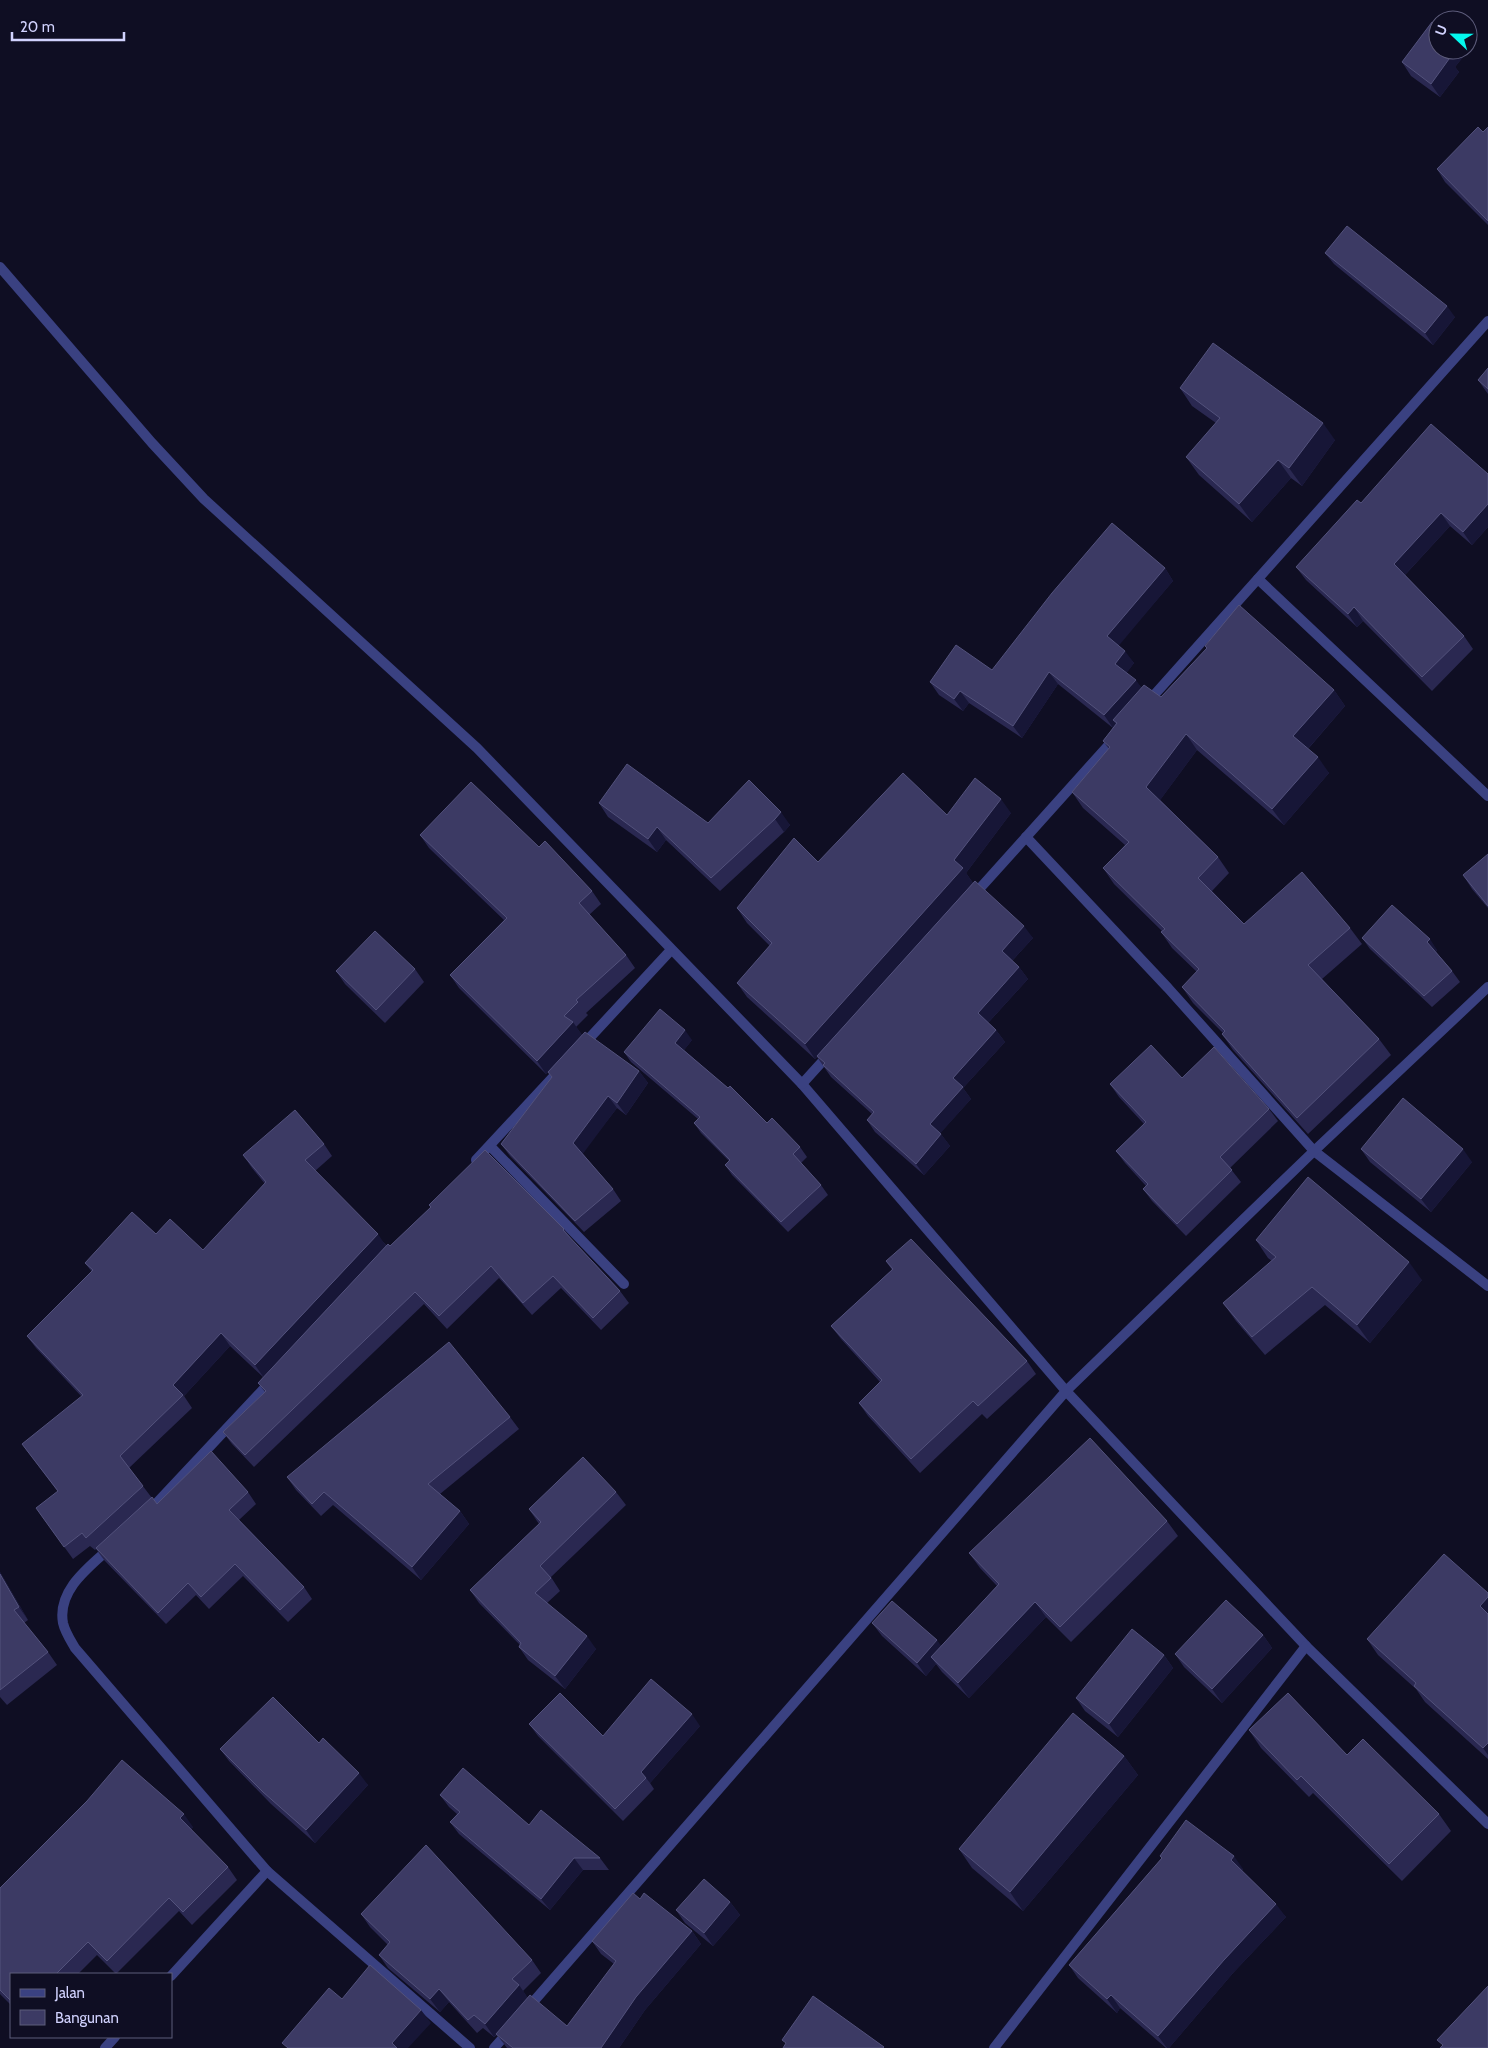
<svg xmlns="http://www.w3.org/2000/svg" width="1488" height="2048" viewBox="0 0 1488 2048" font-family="Cabin,sans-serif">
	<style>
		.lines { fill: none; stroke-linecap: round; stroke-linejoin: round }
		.street { stroke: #3a4181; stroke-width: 10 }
		.wall { fill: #2a2851 }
		.shaded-wall { fill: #171637 }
		.building { fill: #3c3a64; stroke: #53527c }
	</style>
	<rect width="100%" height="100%" fill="#0f0e23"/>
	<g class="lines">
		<g class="street">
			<polyline points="0,267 152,443 204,499 477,748 802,1084 1066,1391 1306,1646 1488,1824"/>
			<polyline points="1258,579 1488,796"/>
			<polyline points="1147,703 1488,321"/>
			<polyline points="1026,837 1168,988 1314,1151 1488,1286"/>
			<polyline points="973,896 1115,738"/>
			<polyline points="583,1045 671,950"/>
			<polyline points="802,1084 830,1053"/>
			<polyline points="490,1146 624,1284"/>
			<polyline points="476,1160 556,1074"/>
			<polyline points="154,1506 272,1380"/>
			<path d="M111 1547C89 1567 57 1590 63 1623 65 1632 71 1641 75 1648L267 1871 470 2048"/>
			<polyline points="171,1976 267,1871"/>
			<polyline points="527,2009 1066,1391 1314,1151 1488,987"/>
			<polyline points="105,2048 115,2037"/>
			<polyline points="494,2048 510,2030"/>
			<polyline points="994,2048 1306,1646"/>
		</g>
	</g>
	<g class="wall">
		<polygon points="1438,50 1464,50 1466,53 1455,67 1459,72 1440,97 1411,76 1402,62"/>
		<polygon points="1488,127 1488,225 1445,182 1437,169 1483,132"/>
		<polygon points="1325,253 1455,317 1433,345 1334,264"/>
		<polygon points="1488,368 1488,394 1478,380"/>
		<polygon points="1180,388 1335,440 1302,486 1291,478 1252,522 1199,475 1186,457 1216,423 1192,406"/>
		<polygon points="1488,474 1488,527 1472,545 1450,526 1405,575 1464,636 1473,649 1432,691 1363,621 1357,627 1306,580 1296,567 1361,503"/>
		<polygon points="1165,568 1173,581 1118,645 1134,663 1126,673 1142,688 1161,697 1207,649 1205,646 1334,690 1345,706 1308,749 1329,773 1284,825 1197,750 1160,800 1218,857 1229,873 1212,891 1244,924 1350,928 1362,944 1322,979 1379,1039 1391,1055 1308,1134 1233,1050 1222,1034 1223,1033 1193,1003 1182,987 1197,972 1172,948 1161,932 1162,931 1114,884 1103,868 1125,845 1083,808 1072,792 1109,749 1103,741 1116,724 1113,728 1058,684 1022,738 969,703 963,711 939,695 930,682 992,670"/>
		<polygon points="749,780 790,825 784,832 720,891 666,840 657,852 608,817 599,803 708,823"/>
		<polygon points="1011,813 966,873 973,883 1033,938 1012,961 1019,967 1028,979 988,1023 996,1030 1005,1042 963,1088 971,1099 940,1133 950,1146 924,1175 875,1132 867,1120 872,1114 831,1077 817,1057 815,1059 747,997 737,983 770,946 747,923 737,908 818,862 947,815"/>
		<polygon points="420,835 539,847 592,891 601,904 589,915 626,955 635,968 586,1013 588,1015 576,1027 582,1035 639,1071 648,1083 626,1115 617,1108 582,1153 613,1189 621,1201 584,1232 510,1156 501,1144 552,1078 548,1072 546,1074 459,988 450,975 504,920 429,848"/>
		<polygon points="1488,854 1488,908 1472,889 1463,875"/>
		<polygon points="1362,938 1437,950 1436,952 1452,971 1460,982 1432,1007 1370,949"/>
		<polygon points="415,969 424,982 385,1023 345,984 336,971"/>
		<polygon points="692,1040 684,1050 767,1123 800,1147 807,1157 801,1163 821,1185 828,1195 788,1232 732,1175 725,1165 729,1161 701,1133 694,1123 698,1119 631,1062 624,1052"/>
		<polygon points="1182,1078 1269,1109 1278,1121 1230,1168 1241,1182 1186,1236 1152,1201 1143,1189 1146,1186 1125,1163 1116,1151 1144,1124 1119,1097 1110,1084"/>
		<polygon points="324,1144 332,1156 315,1171 386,1245 390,1246 431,1208 429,1205 564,1229 572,1240 620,1291 629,1303 601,1330 561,1288 532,1315 499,1278 447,1329 424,1304 254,1467 232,1444 223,1432 265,1392 258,1383 263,1377 230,1346 184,1396 192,1408 129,1468 152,1498 157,1504 248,1492 256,1504 239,1520 304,1587 312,1599 288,1622 243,1576 209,1609 196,1595 166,1624 104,1560 96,1549 95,1550 90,1546 73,1559 36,1508 58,1492 22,1444 82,1397 36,1348 27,1336 92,1272 85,1263 156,1234 203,1250 265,1184 252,1168 243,1155"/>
		<polygon points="1361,1149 1472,1162 1431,1212 1370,1162"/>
		<polygon points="1256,1240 1422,1280 1370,1343 1325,1305 1265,1355 1236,1321 1223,1303 1272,1261 1268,1258"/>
		<polygon points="886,1261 1027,1361 1036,1374 987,1419 982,1414 920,1473 868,1416 859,1403 880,1382 841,1339 831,1326 892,1270"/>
		<polygon points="510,1417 519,1429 440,1494 460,1511 469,1524 421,1580 333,1505 321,1516 296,1490 287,1477"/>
		<polygon points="616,1492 626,1505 551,1577 560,1591 547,1603 596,1649 565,1689 528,1660 519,1647 520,1645 479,1603 470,1590 539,1524 529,1509"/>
		<polygon points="1167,1521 1178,1536 1071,1642 1046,1617 969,1698 942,1672 936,1664 926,1676 882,1636 872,1623 941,1646 997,1586 980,1568 969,1553"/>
		<polygon points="0,1572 28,1620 24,1623 48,1652 57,1665 7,1705 0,1697"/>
		<polygon points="1488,1593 1488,1759 1425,1702 1416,1689 1378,1655 1367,1639"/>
		<polygon points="1263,1635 1272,1648 1222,1703 1184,1667 1175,1654"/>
		<polygon points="1164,1655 1173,1668 1118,1737 1085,1711 1076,1698"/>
		<polygon points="529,1724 603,1736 700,1726 650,1783 654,1789 623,1821 538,1736"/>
		<polygon points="1249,1730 1347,1755 1439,1814 1451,1831 1402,1881 1313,1793 1309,1797 1261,1748"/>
		<polygon points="319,1743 368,1785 315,1843 271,1804 229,1761 220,1749"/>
		<polygon points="1124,1756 1138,1775 1023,1911 972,1868 959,1849"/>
		<polygon points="440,1795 529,1825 600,1858 609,1870 583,1870 550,1910 459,1834 450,1822 457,1814 449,1807"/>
		<polygon points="193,1827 191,1830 228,1867 237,1880 192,1925 179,1911 116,1974 97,1955 78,1974 11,1974 11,2005 0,1994 0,1888"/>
		<polygon points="1160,1856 1243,1869 1242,1871 1286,1917 1233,1973 1169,2048 1166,2048 1120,2008 1117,2013 1078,1978 1069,1965 1162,1858"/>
		<polygon points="640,1899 692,1931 701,1944 645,2010 619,2048 507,2048 497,2035 494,2037 483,2028 477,2033 449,2002 440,2012 388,1968 379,1955 388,1945 370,1927 361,1914 532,1960 541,1973 523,1991 527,1997 567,2026 614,1964 601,1954 592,1941"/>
		<polygon points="730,1902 740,1915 713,1946 685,1923 676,1910"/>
	</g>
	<g class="shaded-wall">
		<polygon points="1450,50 1464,50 1466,53 1455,67 1459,72 1440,97 1431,84 1445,56"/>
		<polygon points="1447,306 1455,317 1433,345 1425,333"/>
		<polygon points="1323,423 1335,440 1302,486 1289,468"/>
		<polygon points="1278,460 1291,478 1252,522 1239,504"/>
		<polygon points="1488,504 1488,527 1472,545 1463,532"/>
		<polygon points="1441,513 1450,526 1403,577 1394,564"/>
		<polygon points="1165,568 1173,581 1116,649 1107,636"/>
		<polygon points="1354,607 1363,621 1357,627 1348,614"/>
		<polygon points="1125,651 1134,663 1124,677 1115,664"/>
		<polygon points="1049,672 1058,684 1022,738 1013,726"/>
		<polygon points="1136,680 1145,693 1113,720 1116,724 1113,728 1104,715"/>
		<polygon points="1334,690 1345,706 1305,752 1293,736"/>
		<polygon points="960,691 969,703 963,711 954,699"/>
		<polygon points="1186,734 1197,750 1158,803 1146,787"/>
		<polygon points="1318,757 1329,773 1284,825 1272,809"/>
		<polygon points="1001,799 1011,813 966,873 973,883 815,1059 805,1044 954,860"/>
		<polygon points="781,812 790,825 784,832 775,819"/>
		<polygon points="657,827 666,840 657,852 648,839"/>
		<polygon points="1024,926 1033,938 1010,963 1002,951"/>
		<polygon points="1430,939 1437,950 1435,953 1427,942"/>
		<polygon points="1019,967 1028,979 986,1025 978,1013"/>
		<polygon points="573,1022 582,1035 546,1074 537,1061"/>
		<polygon points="685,1030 692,1040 682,1053 675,1043"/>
		<polygon points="996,1030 1005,1042 963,1088 971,1099 938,1136 930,1124 953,1078"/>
		<polygon points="639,1071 648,1083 626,1115 617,1103"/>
		<polygon points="608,1096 617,1108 582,1155 573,1143"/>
		<polygon points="941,1134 950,1146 924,1175 916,1164"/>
		<polygon points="1463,1149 1472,1162 1431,1212 1421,1199"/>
		<polygon points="378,1234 386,1246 264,1378 255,1365"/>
		<polygon points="1409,1262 1422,1280 1370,1343 1357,1325"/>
		<polygon points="221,1333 230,1346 184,1396 173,1385"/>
		<polygon points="460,1511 469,1524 421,1580 412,1567"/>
		<polygon points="0,1572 28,1620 19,1607 0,1574"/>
		<polygon points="1488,1597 1488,1618 1480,1606"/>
		<polygon points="1035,1602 1046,1617 969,1698 958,1683"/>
		<polygon points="1263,1635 1272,1648 1222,1703 1212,1689"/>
		<polygon points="587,1636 596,1649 565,1689 555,1676"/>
		<polygon points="937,1640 946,1653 931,1657 936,1664 926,1676 917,1663"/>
		<polygon points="1164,1655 1173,1668 1118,1737 1109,1724"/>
		<polygon points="692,1714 700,1726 650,1783 646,1778 641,1772"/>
		<polygon points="1488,1743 1488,1755 1483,1748"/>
		<polygon points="1124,1756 1138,1775 1023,1911 1010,1892"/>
		<polygon points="359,1773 368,1785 315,1843 306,1830"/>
		<polygon points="184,1814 193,1827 190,1832 180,1818"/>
		<polygon points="1234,1856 1243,1869 1240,1873 1231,1860"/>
		<polygon points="574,1858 583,1870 550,1910 541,1899"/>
		<polygon points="730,1902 740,1915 713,1946 704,1933"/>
		<polygon points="1276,1904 1286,1917 1233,1973 1169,2048 1167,2048 1158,2036 1224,1960"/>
		<polygon points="692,1931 701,1944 645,2010 619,2048 601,2048 636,1997"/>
		<polygon points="519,1985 528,1998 494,2037 485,2024"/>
		<polygon points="439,1989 449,2002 440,2012 430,1999"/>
		<polygon points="1111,1995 1120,2008 1117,2013 1107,1999"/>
		<polygon points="421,2010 431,2023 408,2048 395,2048 392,2043"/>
	</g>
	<g class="building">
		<polygon points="1432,22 1438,26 1438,50 1450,50 1445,56 1449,59 1431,84 1402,62"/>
		<polygon points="1478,127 1483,132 1488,127 1488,221 1437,169"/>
		<polygon points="1347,226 1447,306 1425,333 1325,253"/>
		<polygon points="1213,343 1323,423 1289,468 1278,460 1239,504 1186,457 1220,418 1180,388"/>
		<polygon points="1488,368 1488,389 1478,380"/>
		<polygon points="1431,424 1488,474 1488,504 1463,532 1441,513 1394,564 1464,636 1422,677 1354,607 1348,614 1296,567 1357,500 1361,503"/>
		<polygon points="1112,523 1165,568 1107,636 1125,651 1115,664 1136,680 1104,715 1049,672 1013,726 960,691 954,699 930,682 956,645 992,670 1052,593"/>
		<polygon points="1239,605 1334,690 1293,736 1318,757 1272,809 1186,734 1146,787 1218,857 1198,878 1244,924 1302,872 1350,928 1308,965 1379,1039 1297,1118 1222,1034 1225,1031 1182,987 1199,969 1161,932 1165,929 1103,868 1129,842 1072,792 1110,747 1103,741 1117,723 1113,720 1144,685 1161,697 1207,648 1205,646"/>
		<polygon points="627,764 708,823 749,780 781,812 775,819 711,878 657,827 648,839 599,803"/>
		<polygon points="903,773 947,815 975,778 1001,799 954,860 963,868 805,1044 737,983 772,943 737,908 794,838 818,862"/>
		<polygon points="471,782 539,847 545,841 592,891 579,903 626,955 576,1000 578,1002 564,1016 573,1022 537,1061 450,975 507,918 420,835"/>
		<polygon points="1488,854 1488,906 1463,875"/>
		<polygon points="975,881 1024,926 1002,951 1019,967 978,1013 996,1030 953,1078 963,1087 930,1124 941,1134 916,1164 867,1120 874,1112 823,1065 825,1063 817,1056"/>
		<polygon points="1392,905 1430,939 1427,942 1452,971 1424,996 1362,938"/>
		<polygon points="375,931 415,969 376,1010 336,971"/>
		<polygon points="660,1009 685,1030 675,1043 728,1088 730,1086 767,1123 772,1118 800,1147 793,1154 821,1185 781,1222 725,1165 730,1160 694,1123 700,1117 624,1052"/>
		<polygon points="585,1032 639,1071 617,1103 608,1096 573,1143 613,1189 575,1221 501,1144 552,1077 548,1072"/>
		<polygon points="1151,1045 1182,1078 1214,1047 1269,1109 1220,1157 1232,1170 1177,1224 1143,1189 1148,1184 1116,1151 1146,1122 1110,1084"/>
		<polygon points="1403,1098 1463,1149 1421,1199 1361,1149"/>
		<polygon points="295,1110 324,1144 305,1160 378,1234 255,1365 221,1333 173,1385 183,1395 120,1456 143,1486 86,1538 82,1533 64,1547 36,1508 58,1491 22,1444 83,1395 27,1336 93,1270 85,1263 132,1212 156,1234 170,1219 203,1250 266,1182 243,1155"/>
		<polygon points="485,1150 564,1229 563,1230 620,1291 593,1318 553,1276 523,1303 491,1266 439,1316 415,1292 245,1455 223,1432 266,1391 258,1383 388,1244 390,1246 431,1207 429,1205"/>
		<polygon points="1308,1177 1409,1262 1357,1325 1312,1287 1252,1337 1223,1303 1276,1257 1256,1240"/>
		<polygon points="911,1239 1027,1361 978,1406 973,1401 911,1459 859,1403 882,1380 831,1326 893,1269 886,1261"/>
		<polygon points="449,1342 510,1417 428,1484 460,1511 412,1567 324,1492 312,1504 287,1477"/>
		<polygon points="1090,1438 1167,1521 1060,1627 1035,1602 958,1683 931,1657 999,1584 969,1553"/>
		<polygon points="211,1451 248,1492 229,1510 304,1587 280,1610 235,1564 201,1597 188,1583 158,1613 96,1548 152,1497 157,1504"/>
		<polygon points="583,1457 616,1492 540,1566 551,1578 535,1593 587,1636 555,1676 519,1647 521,1643 470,1590 541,1522 529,1509"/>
		<polygon points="1444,1554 1488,1593 1488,1597 1480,1606 1488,1614 1488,1743 1483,1748 1414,1686 1416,1683 1367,1639"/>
		<polygon points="0,1574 19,1607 14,1610 48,1652 0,1690"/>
		<polygon points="1226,1600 1263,1635 1212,1689 1175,1654"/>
		<polygon points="892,1601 937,1640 917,1663 872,1623"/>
		<polygon points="1132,1629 1164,1655 1109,1724 1076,1698"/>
		<polygon points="651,1679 692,1714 641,1772 646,1778 615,1809 529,1724 560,1693 603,1736"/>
		<polygon points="1288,1693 1347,1755 1363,1739 1439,1814 1389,1864 1301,1776 1297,1780 1249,1730"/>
		<polygon points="273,1697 319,1743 323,1738 359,1773 306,1830 263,1792 220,1749"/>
		<polygon points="1073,1713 1124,1756 1010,1892 959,1849"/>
		<polygon points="122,1760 184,1814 180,1818 228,1867 183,1912 169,1898 107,1961 88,1942 56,1974 11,1974 11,2001 0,1990 0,1888 87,1801"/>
		<polygon points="463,1768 529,1825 541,1810 600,1858 574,1858 541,1899 450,1822 460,1812 440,1795"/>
		<polygon points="1186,1820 1234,1856 1231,1860 1276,1904 1224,1960 1158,2036 1111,1995 1107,1999 1069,1965 1162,1858 1160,1856"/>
		<polygon points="426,1845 532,1960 512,1979 519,1985 485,2024 474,2015 468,2020 439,1989 430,1999 379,1955 390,1942 361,1914"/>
		<polygon points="704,1879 730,1902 704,1933 676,1910"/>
		<polygon points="633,1893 640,1899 644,1893 692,1931 636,1997 601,2048 513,2048 496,2034 530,1995 567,2026 616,1961 592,1941"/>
		<polygon points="370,1965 421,2010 392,2043 397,2048 288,2048 282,2043 329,1988 342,1999"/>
		<polygon points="1488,1986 1488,2048 1440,2048 1443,2045 1437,2040"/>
		<polygon points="813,1996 884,2047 883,2048 783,2048 786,2043 782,2040"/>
	</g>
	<rect x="10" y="1973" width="162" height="65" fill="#0f0e23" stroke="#5d5c7b"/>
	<rect x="20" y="1989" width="25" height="8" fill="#3a4181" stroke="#5d5c7b"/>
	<text x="55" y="1998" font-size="15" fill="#d1d2fe">Jalan</text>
	<rect x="20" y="2010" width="25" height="15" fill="#3c3a64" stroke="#5d5c7b"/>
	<text x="55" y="2023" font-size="15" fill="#d1d2fe">Bangunan</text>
	<g transform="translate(1453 35) rotate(292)"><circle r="24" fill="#0f0e23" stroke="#5d5c7b"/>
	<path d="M0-4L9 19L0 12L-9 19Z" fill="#04f8ee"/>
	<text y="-8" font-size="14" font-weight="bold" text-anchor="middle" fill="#d1d2fe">U</text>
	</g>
	<path d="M12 32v8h112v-8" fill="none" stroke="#d1d2fe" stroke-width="2.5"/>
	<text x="20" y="32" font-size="15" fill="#d1d2fe" stroke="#0f0e23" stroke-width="4" paint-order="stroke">20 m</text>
</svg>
